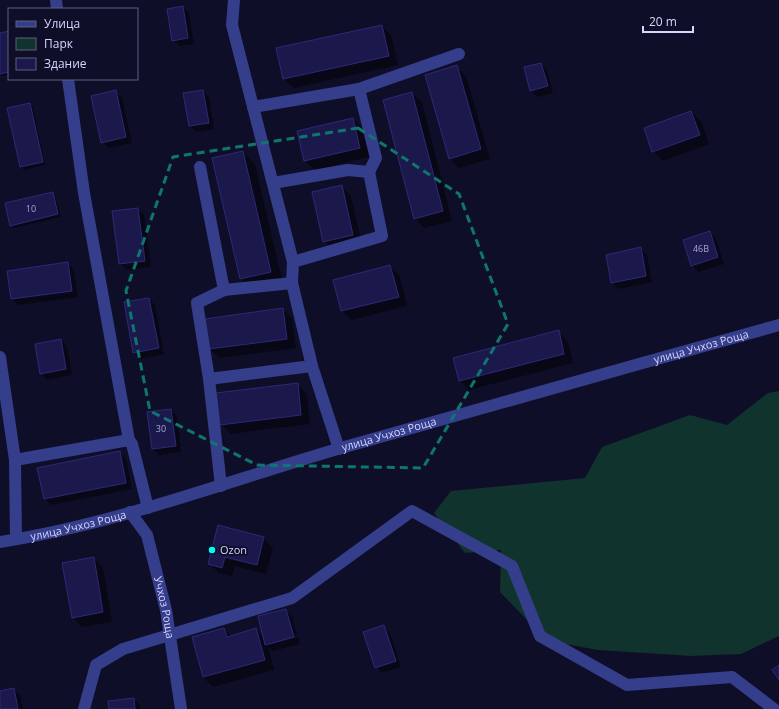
<svg xmlns="http://www.w3.org/2000/svg" width="779" height="709" viewBox="0 0 779 709" font-family="'Open Sans',sans-serif">
	<style>
		.green { fill: #10332d }
		.shadow { fill: #0007 }
		.building { fill: #1b184b; stroke: #2d2979 }
		.lines { fill: none; stroke-linecap: round; stroke-linejoin: round }
		.minor { stroke: #353e8b; stroke-width: 12 }
		.marked { fill: none; stroke: #0f766e; stroke-width: 3; stroke-dasharray: 8 5; stroke-linejoin: round }
		.poi-dot { fill: #01fff5; stroke: #0f0e28; stroke-width: 1.5 }
		.labels { text-anchor: middle; stroke-width: 3.5; stroke-linejoin: round; paint-order: stroke }
		.number-label { font-size: 9px; fill: #a6a6d2 }
		.street-label { font-size: 11px; fill: #d5d6ff; stroke: #0f0e28 }
		.poi-label { font-size: 11px; fill: #d5d6ff; stroke: #0f0e28; text-anchor: start }
	</style>
	<rect width="100%" height="100%" fill="#0f0e28"/>
	<polygon class="green" points="779,391 779,636 741,654 691,656 598,650 565,644 533,626 500,592 501,550 465,553 434,513 451,491 585,478 602,447 690,415 727,425 768,393"/>
	<g class="shadow">
		<polygon points="183,7 189,13 194,44 180,46 173,40"/>
		<polygon points="382,26 391,35 398,65 294,88 284,79"/>
		<polygon points="9,32 9,75 1,76 0,34"/>
		<polygon points="541,64 547,70 553,93 537,97 531,91"/>
		<polygon points="456,67 466,76 490,159 459,168 449,158"/>
		<polygon points="115,91 122,98 132,143 109,148 102,142"/>
		<polygon points="203,91 209,97 214,129 196,132 190,126"/>
		<polygon points="412,93 422,102 452,221 424,228 414,218"/>
		<polygon points="30,104 33,107 45,165 24,170 21,167"/>
		<polygon points="691,112 701,121 709,144 663,161 653,151"/>
		<polygon points="353,119 363,129 369,157 315,170 305,161"/>
		<polygon points="243,152 255,164 283,284 253,291 241,279"/>
		<polygon points="341,186 351,196 362,244 334,251 324,241"/>
		<polygon points="52,193 55,196 61,217 14,228 11,225"/>
		<polygon points="138,209 144,215 151,267 127,270 120,264 113,212"/>
		<polygon points="710,232 716,239 724,264 698,272 692,265"/>
		<polygon points="640,248 647,255 652,282 618,289 612,283"/>
		<polygon points="68,263 74,270 78,297 18,305 12,299 8,272"/>
		<polygon points="390,266 400,276 407,306 352,320 342,311 334,281"/>
		<polygon points="149,299 155,305 164,354 140,359 134,352"/>
		<polygon points="283,309 292,319 296,348 219,358 210,349"/>
		<polygon points="558,331 568,341 573,363 469,390 460,381 454,358"/>
		<polygon points="60,340 67,346 72,375 47,380 41,373"/>
		<polygon points="297,384 307,394 310,424 231,434 221,424"/>
		<polygon points="170,410 177,416 181,452 159,455 153,449"/>
		<polygon points="120,452 126,459 132,489 51,505 45,499 39,469"/>
		<polygon points="263,538 273,548 266,574 235,566 232,576 219,573 209,563"/>
		<polygon points="94,558 103,568 112,622 82,627 73,617"/>
		<polygon points="286,610 292,616 297,635 269,643 269,645 298,637 300,644 273,651 268,646 274,670 213,687 203,677 193,638 224,629 231,637 256,630 264,638"/>
		<polygon points="383,627 390,633 401,667 382,673 376,667"/>
		<polygon points="13,689 20,695 23,709 0,709 0,692"/>
		<polygon points="133,699 140,705 140,709 110,709"/>
	</g>
	<g class="building">
		<polygon points="183,6 188,38 172,41 167,9"/>
		<polygon points="382,25 389,56 283,79 276,48"/>
		<polygon points="9,31 9,72 0,74 0,33"/>
		<polygon points="541,63 548,86 530,91 524,67"/>
		<polygon points="457,65 481,149 449,159 425,75"/>
		<polygon points="116,90 126,137 101,143 91,96"/>
		<polygon points="203,90 209,123 189,126 183,93"/>
		<polygon points="412,92 443,211 414,219 383,100"/>
		<polygon points="30,103 43,162 20,167 7,108"/>
		<polygon points="691,111 700,135 652,152 644,128"/>
		<polygon points="353,118 360,148 304,161 297,131"/>
		<polygon points="243,151 271,272 240,279 212,158"/>
		<polygon points="342,185 353,235 323,242 312,192"/>
		<polygon points="53,192 58,214 10,226 5,203"/>
		<polygon points="138,208 145,261 119,264 112,211"/>
		<polygon points="710,231 718,257 691,266 683,240"/>
		<polygon points="641,247 646,276 611,283 606,255"/>
		<polygon points="68,262 72,291 11,299 7,271"/>
		<polygon points="390,265 399,297 341,311 333,280"/>
		<polygon points="149,298 159,348 133,353 124,302"/>
		<polygon points="283,308 287,339 209,349 205,319"/>
		<polygon points="559,330 564,354 459,381 453,358"/>
		<polygon points="61,339 66,369 40,374 35,344"/>
		<polygon points="298,383 301,415 220,425 216,393"/>
		<polygon points="171,409 176,446 152,449 147,412"/>
		<polygon points="120,451 126,483 44,499 37,468"/>
		<polygon points="218,525 264,537 257,565 225,557 222,568 208,564"/>
		<polygon points="94,557 103,612 72,618 62,563"/>
		<polygon points="286,609 294,637 265,645 258,616"/>
		<polygon points="384,625 396,661 375,668 363,632"/>
		<polygon points="224,628 227,637 256,628 265,660 203,677 192,637"/>
		<polygon points="779,665 779,680 772,670"/>
		<polygon points="14,688 18,709 0,709 0,691"/>
		<polygon points="134,698 135,709 109,709 108,701"/>
	</g>
	<g class="lines">
		<g class="minor">
			<polyline points="56,0 57,9"/>
			<polyline points="234,0 232,25 293,262 292,283 312,366 339,449"/>
			<polyline points="68,79 84,193 129,440 132,444 148,508"/>
			<polyline points="359,89 459,54"/>
			<polyline points="253,107 359,89 376,158 369,172"/>
			<polyline points="200,167 224,290 292,283"/>
			<polyline points="273,183 348,170 369,172 382,236 293,262"/>
			<polyline points="224,290 197,303 209,379 312,366"/>
			<polyline points="0,357 15,460"/>
			<polyline points="209,379 221,486"/>
			<path id="s1" d="M130 512 147 535 166 610 181 709"/>
			<polyline points="16,539 15,460 129,440"/>
			<path id="s2" d="M0 542C116 524 228 481 341 448 486 406 633 366 779 325"/>
			<polyline points="84,709 96,665 123,649 292,598 412,511 512,566 540,636 627,685 732,677 774,709"/>
		</g>
	</g>
	<path class="marked" d="M358 128 459 194 508 324 423 468 257 465 150 411 126 291 173 157Z"/>
	<circle class="poi-dot" cx="212" cy="550" r="4"/>
	<g class="labels">
		<g class="number-label">
			<text x="31" y="212">10</text>
			<text x="701" y="252">46В</text>
			<text x="161" y="432">30</text>
		</g>
		<g class="street-label">
			<text dy="4" stroke="none"><textPath href="#s2" startOffset="728">улица Учхоз Роща</textPath></text>
			<text dy="4" stroke="none"><textPath href="#s2" startOffset="404">улица Учхоз Роща</textPath></text>
			<text dy="4" stroke="none"><textPath href="#s2" startOffset="80">улица Учхоз Роща</textPath></text>
			<text dy="4" stroke="none"><textPath href="#s1" startOffset="103">Учхоз Роща</textPath></text>
		</g>
		<g class="poi-label">
			<text x="220" y="554">Ozon</text>
		</g>
	</g>
	<rect x="8" y="8" width="130" height="72" fill="#0f0e28" stroke="#5e5e7e"/>
	<rect x="16" y="21" width="20" height="6" fill="#353e8b" stroke="#5e5e7e"/>
	<text x="44" y="28" font-size="12" fill="#d5d6ff">Улица</text>
	<rect x="16" y="38" width="20" height="12" fill="#10332d" stroke="#5e5e7e"/>
	<text x="44" y="48" font-size="12" fill="#d5d6ff">Парк</text>
	<rect x="16" y="58" width="20" height="12" fill="#1b184b" stroke="#5e5e7e"/>
	<text x="44" y="68" font-size="12" fill="#d5d6ff">Здание</text>
	<path d="M643 26v6h50v-6" fill="none" stroke="#d5d6ff" stroke-width="2"/>
	<text x="649" y="26" font-size="12" fill="#d5d6ff" stroke="#0f0e28" stroke-width="3" paint-order="stroke">20 m</text>
</svg>
